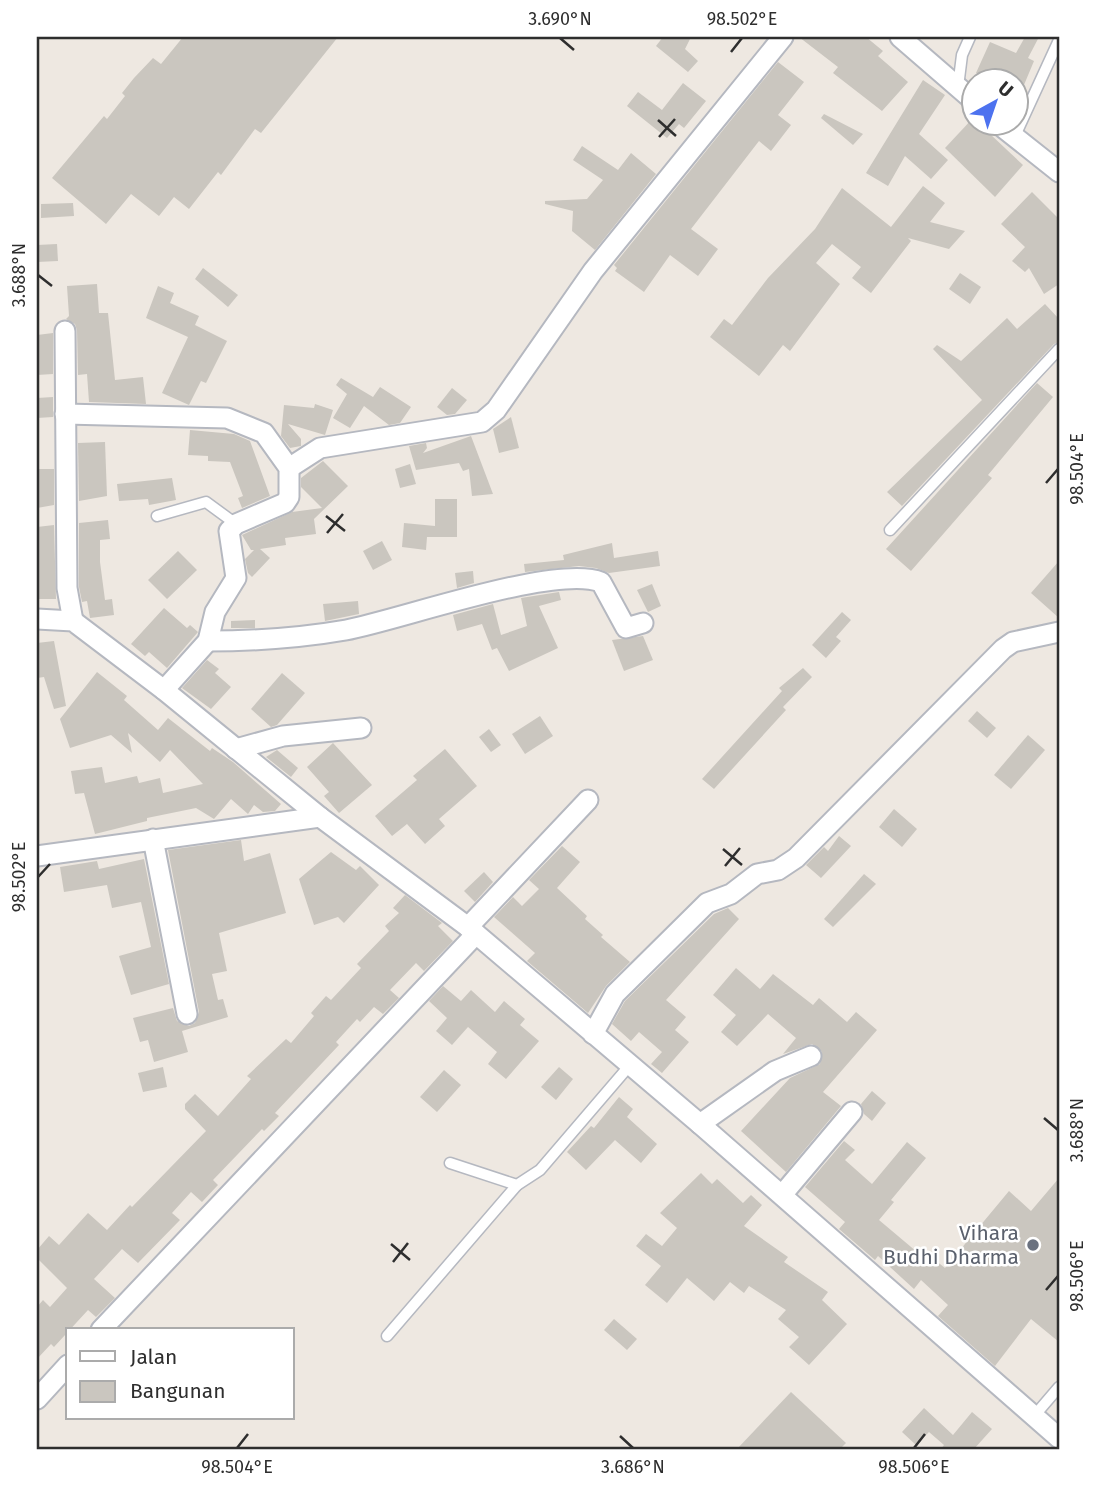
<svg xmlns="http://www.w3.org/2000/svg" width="1096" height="1486" viewBox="0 0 1096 1486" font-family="'Fira Sans',sans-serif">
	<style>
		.building { fill: #cac6bf }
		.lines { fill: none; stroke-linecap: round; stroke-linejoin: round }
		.lane-casing { stroke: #b5b8c0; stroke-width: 13 }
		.street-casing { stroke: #b5b8c0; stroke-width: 23 }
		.lane { stroke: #fff; stroke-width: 10 }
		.street { stroke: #fff; stroke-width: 19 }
		.ticks { fill: none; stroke: #2e2e2e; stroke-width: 2.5 }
		.worship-dot { fill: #6b7280; stroke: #fff; stroke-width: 2.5 }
		.labels { text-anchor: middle; stroke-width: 5; stroke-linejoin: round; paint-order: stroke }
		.worship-label { font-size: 21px; fill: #5b616d; stroke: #fff; text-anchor: end }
		.neatline { fill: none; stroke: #2e2e2e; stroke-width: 2.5 }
		.ticks-label { font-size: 18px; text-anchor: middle; fill: #2e2e2e }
	</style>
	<rect width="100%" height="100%" fill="#eee8e1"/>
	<g class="building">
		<polygon points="183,37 338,37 261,133 255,129 221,175 218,172 189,209 174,197 159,216 131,194 106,224 52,178 104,116 107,119 125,96 122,93 134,78 153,58 161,64"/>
		<polygon points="663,37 691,37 685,49 698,61 688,72 656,46"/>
		<polygon points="799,37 866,37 883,51 878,56 908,82 882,111 833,73 838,67"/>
		<polygon points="1025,37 1039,37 1028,58 1034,61 1016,104 1016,80 993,80 976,73 990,42 1016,53"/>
		<polygon points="778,62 804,82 778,115 791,125 771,151 759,141 691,229 718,249 698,276 670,255 644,292 615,271 617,268 614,265"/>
		<polygon points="923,80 945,95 919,134 948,160 931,179 905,156 888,186 866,173"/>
		<polygon points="683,83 706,101 684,128 679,124 667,138 627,106 638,92 662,110"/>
		<polygon points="824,114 863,134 853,145 821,118"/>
		<polygon points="973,118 1023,165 995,197 945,148"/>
		<polygon points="582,146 618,170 631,153 656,174 595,250 572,231 573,211 545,204 545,201 587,199 603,180 573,160"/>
		<polygon points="923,186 945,203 930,222 965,231 949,249 908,238 911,241 871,293 852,278 861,267 832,244 816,263 840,284 790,351 783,345 759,376 710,337 724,319 732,325 768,278 815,229 842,188 891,227"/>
		<polygon points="1032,192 1059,219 1059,284 1044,294 1029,268 1025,272 1012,261 1025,247 1001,224"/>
		<polygon points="73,203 74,216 41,218 41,204"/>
		<polygon points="57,244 58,261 37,262 37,245"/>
		<polygon points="203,268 238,295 228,307 195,279"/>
		<polygon points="960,273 981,287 970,304 949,289"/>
		<polygon points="97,284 99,313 108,313 115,380 143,377 146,404 89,402 87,374 78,375 77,330 75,324 66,319 69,316 67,286"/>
		<polygon points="158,286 174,293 170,303 199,316 195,325 227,341 206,383 201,381 189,405 162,393 188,337 146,318"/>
		<polygon points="1045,304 1059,319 1059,342 1054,344 902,506 887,492 982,400 933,349 937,345 961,361 1007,318 1017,329"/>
		<polygon points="53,333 53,374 37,375 37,335"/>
		<polygon points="341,378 373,397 380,387 411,407 400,423 389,425 364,406 350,428 333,418 347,394 336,385"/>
		<polygon points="1037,383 1053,397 988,475 992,478 911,571 886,549"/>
		<polygon points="452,388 467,400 455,414 447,415 437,407"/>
		<polygon points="53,397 53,417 37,418 37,398"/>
		<polygon points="315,404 333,410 325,435 288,424 301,439 301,446 290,448 281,436 284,405 314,408"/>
		<polygon points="511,417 519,448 499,453 493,429"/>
		<polygon points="190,430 234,434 250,441 270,496 242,508 238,498 243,496 230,462 208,461 208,456 188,455"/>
		<polygon points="471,436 493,494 472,496 469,469 463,471 459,463 416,470 409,446 426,443 427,448 423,453"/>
		<polygon points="105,442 107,496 79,501 78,443"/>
		<polygon points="323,461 348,486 314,519 316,534 285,538 286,545 260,549 270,558 252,577 248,573 245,559 254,550 251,550 242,535 292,512 322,508 301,487 301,478"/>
		<polygon points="410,464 416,484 400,488 395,469"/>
		<polygon points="37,469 54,469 54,505 37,508"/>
		<polygon points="172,478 176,500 149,505 148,499 119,501 117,484"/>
		<polygon points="435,499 457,499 457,537 427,537 426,550 402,547 404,523 435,526"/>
		<polygon points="108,520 110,539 100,540 100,562 105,600 112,599 114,615 90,618 87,601 82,602 79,587 79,523"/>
		<polygon points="54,525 56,599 37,599 37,527"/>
		<polygon points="382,541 392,560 373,570 363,551"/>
		<polygon points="612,543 614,558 658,551 660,566 609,573 596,568 579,566 525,572 524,564 564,560 563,555"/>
		<polygon points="178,551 197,570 167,599 148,580"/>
		<polygon points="1059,561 1059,618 1031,593"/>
		<polygon points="473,571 474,583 457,588 455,573"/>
		<polygon points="652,584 661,606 648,612 637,590"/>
		<polygon points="559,592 561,600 539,606 558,648 509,671 497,648 492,650 482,624 457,631 453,615 493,604 501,635 527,626 521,598"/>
		<polygon points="358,601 359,614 325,621 323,604"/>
		<polygon points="164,608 187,628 190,625 198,632 167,668 149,652 145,656 131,644"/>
		<polygon points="842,612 851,620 836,637 841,641 826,658 812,645"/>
		<polygon points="255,620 255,628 231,628 231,621"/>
		<polygon points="643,636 653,660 624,671 612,640"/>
		<polygon points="54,641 66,706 54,709 44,677 37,678 37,643"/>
		<polygon points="207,660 219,669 215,673 231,687 211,709 182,688"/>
		<polygon points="803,668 812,677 783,707 786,710 714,789 702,779 782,691 779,688"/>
		<polygon points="97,672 127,696 124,700 158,730 168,718 210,751 212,748 233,762 281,804 275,811 263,812 254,805 248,814 231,799 214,819 196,808 147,818 147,821 95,834 84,793 75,794 71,771 102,767 105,783 137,776 139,783 160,778 163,793 203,784 170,750 160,762 128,733 132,753 111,735 70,748 60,719"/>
		<polygon points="282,673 305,693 277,725 271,727 251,709"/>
		<polygon points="977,711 996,728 987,738 968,721"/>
		<polygon points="540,716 553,736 525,754 512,734"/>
		<polygon points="489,729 501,745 491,752 479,737"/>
		<polygon points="1028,735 1045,750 1011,789 994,775"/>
		<polygon points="333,743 372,785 339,813 324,796 329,792 307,767"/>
		<polygon points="445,749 477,786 439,819 445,826 425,844 407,824 392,836 375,816 417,780 413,776"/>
		<polygon points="277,750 298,768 291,777 266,757"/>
		<polygon points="894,809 917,829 902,847 879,827"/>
		<polygon points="839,836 851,846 821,878 806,865 824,847 828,851"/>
		<polygon points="241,840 244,861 270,853 286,913 219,933 227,971 212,974 218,1000 223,999 228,1017 182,1031 188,1052 154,1062 148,1040 140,1042 133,1018 173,1008 177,1021 189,1026 195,1023 199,1012 168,850"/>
		<polygon points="562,846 580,862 557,888 587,916 585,919 603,935 601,937 630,962 606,986 588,1013 527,961 535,953 494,917 513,897 522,906 539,889 529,880"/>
		<polygon points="331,852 356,870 360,866 379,885 344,923 338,917 314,925 299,879"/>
		<polygon points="144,859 169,984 131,995 119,956 151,947 141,902 112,908 107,885 64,892 60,867 97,861 99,869"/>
		<polygon points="484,872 493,882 475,902 464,891"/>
		<polygon points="864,874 876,884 833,927 824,919"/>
		<polygon points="405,895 442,923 438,926 453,941 424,971 416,963 390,990 399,998 383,1014 374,1007 360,1022 357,1019 336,1042 339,1045 275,1113 279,1116 264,1131 262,1129 213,1180 218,1185 202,1202 191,1192 172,1213 180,1220 138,1263 122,1249 94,1279 115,1298 96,1317 88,1310 54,1347 51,1344 37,1359 37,1307 43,1300 50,1307 67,1288 37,1258 37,1250 49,1236 59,1245 88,1213 107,1230 130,1205 132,1207 206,1131 185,1109 185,1104 195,1094 218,1116 251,1079 247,1076 286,1039 291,1043 314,1016 311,1013 326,996 331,1000 361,968 357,964 389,931 385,926 399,913 393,908"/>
		<polygon points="728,908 739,919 666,1000 686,1017 675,1030 689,1042 662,1073 651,1064 662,1052 639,1032 631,1041 612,1024 625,1001 714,914"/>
		<polygon points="736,968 760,989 773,974 813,1005 819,998 847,1022 856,1012 877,1030 823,1092 841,1106 786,1172 741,1131 790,1078 820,1064 822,1052 812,1044 783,1054 796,1038 768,1014 737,1046 721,1032 736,1015 713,995"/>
		<polygon points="443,986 461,1001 471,990 495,1012 504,1001 525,1019 520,1025 539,1041 506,1079 488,1064 497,1052 468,1027 452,1045 436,1031 447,1018 429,1001"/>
		<polygon points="163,1067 167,1087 143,1092 138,1073"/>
		<polygon points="559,1067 573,1079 556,1100 541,1087"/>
		<polygon points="444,1070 461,1085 437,1112 420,1097"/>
		<polygon points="872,1091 886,1103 872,1121 864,1114 861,1104"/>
		<polygon points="619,1097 633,1109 627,1117 657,1144 641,1163 615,1140 586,1170 567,1152 591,1126 594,1128"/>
		<polygon points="844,1141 855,1150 845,1160 872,1184 907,1142 926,1158 891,1200 894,1202 879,1220 917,1252 920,1248 945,1268 1009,1191 1031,1211 1059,1178 1059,1342 1031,1319 995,1366 938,1316 948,1305 921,1280 914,1289 878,1256 875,1260 839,1229 845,1222 805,1187"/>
		<polygon points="701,1173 712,1184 717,1179 743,1203 751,1195 762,1205 744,1226 788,1257 784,1262 828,1292 822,1300 847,1324 809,1365 789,1347 799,1337 778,1319 786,1310 749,1286 744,1293 730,1282 714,1301 687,1278 667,1303 645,1285 661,1266 636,1246 646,1234 662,1246 677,1228 660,1213"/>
		<polygon points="614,1319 637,1339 627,1350 604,1330"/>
		<polygon points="791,1392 846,1443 840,1449 737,1449"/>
		<polygon points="924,1408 953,1435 972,1412 992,1429 974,1449 941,1449 944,1445 929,1432 916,1445 902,1432"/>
	</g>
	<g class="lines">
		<g class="lane-casing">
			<g id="lane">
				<polyline points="958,87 962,55 970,37"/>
				<polyline points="1014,138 1059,40"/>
				<polyline points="157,516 206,502 236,524"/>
				<polyline points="890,530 1059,349"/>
				<polyline points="450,1163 517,1185 540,1170 630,1065"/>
				<polyline points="387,1336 517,1185"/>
				<polyline points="1035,1415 1059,1387"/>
			</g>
		</g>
		<g class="street-casing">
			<g id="street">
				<polyline points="900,37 974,101"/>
				<polyline points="996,122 1059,172"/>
				<polyline points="65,331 67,588 73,621"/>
				<polyline points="65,414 227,418 264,433 289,468 289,497 285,503 236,524 229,531 236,578 215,612 208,641 164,690"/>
				<polyline points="289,468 320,448 482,422 496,410 593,271 783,37"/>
				<polyline points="37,619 73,621 164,690 320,817 468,927 700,1124 1059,1438"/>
				<path d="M208 641C255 641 300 638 346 630 400 620 555 564 601 582L626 628 643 623"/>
				<polyline points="236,749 283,736 361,728"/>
				<polyline points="153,839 187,1014"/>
				<polyline points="37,856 320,817"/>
				<polyline points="468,927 588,800"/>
				<polyline points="593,1034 615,994 707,903 731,894 757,874 778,870 796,858 1003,649 1013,642 1059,632"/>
				<polyline points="700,1124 775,1071 811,1056"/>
				<polyline points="782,1195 852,1112"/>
				<polyline points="101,1330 476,934"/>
				<polyline points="37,1399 68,1365"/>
			</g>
		</g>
		<use href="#lane" class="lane"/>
		<use href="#street" class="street"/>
	</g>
	<path class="ticks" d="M560 38 574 50M731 52 742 38M658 120 676 136M659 137 675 119M38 275 52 286M1046 483 1058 469M326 516 345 531M327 533 343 514M723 849 742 865M725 866 740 848M38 877 50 864M1044 1118 1058 1130M391 1244 410 1260M393 1262 408 1243M1046 1290 1058 1276M620 1436 633 1448M237 1448 248 1434M914 1448 925 1434"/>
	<circle class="worship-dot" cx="1033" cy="1245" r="7"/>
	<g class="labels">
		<g class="worship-label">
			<text x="1019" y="1240">Vihara<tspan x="1019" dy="24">Budhi Dharma</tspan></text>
		</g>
	</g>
	<rect width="1096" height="1486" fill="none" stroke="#ffffff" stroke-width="77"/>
	<rect x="66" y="1328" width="228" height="91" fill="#ffffff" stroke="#ababab" stroke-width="2"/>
	<rect x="80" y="1351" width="35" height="10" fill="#ffffff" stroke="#ababab" stroke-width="2"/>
	<text x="130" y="1364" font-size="21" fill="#2e2e2e">Jalan</text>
	<rect x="80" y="1381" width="35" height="21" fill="#cac6bf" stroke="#ababab" stroke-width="2"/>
	<text x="130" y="1398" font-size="21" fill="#2e2e2e">Bangunan</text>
	<g transform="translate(995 102) rotate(40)"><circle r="33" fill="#ffffff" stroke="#ababab" stroke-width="2"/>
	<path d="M0-5L12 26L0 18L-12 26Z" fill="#4d72ef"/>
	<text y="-10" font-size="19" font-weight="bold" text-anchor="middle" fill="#2e2e2e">U</text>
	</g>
	<rect x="38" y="38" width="1020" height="1410" class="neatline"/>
	<g class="ticks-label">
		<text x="560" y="25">3.690°N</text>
		<text x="742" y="25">98.502°E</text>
		<text transform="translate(19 275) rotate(-90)" y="6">3.688°N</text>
		<text transform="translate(1077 469) rotate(-90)" y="6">98.504°E</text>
		<text transform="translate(19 877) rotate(-90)" y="6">98.502°E</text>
		<text transform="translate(1077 1130) rotate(-90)" y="6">3.688°N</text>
		<text transform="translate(1077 1276) rotate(-90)" y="6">98.506°E</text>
		<text x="237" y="1473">98.504°E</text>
		<text x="633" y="1473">3.686°N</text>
		<text x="914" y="1473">98.506°E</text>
	</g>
</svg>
